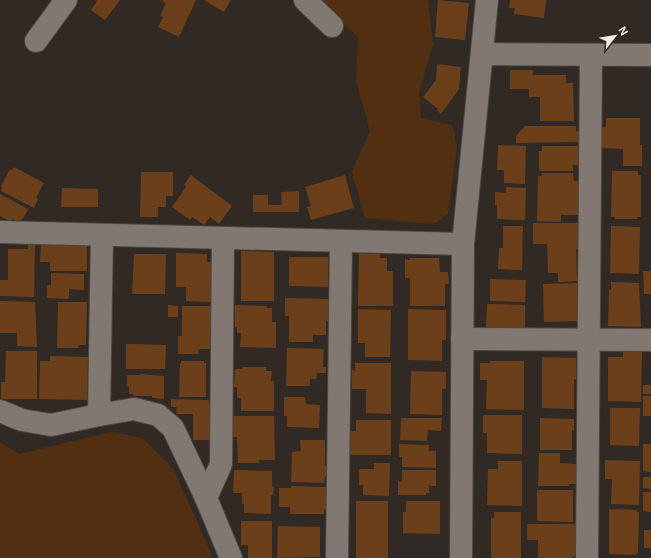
<svg xmlns="http://www.w3.org/2000/svg" width="651" height="558" viewBox="0 0 651 558" font-family="Arial,sans-serif">
	<style>
		.green { fill: #532f11 }
		.building { fill: #6b3f1a }
		.lines { fill: none; stroke-linecap: round; stroke-linejoin: round }
		.minor-casing { stroke: #4d4742; stroke-width: 24 }
		.minor { stroke: #827872; stroke-width: 22 }
	</style>
	<rect width="100%" height="100%" fill="#312a24"/>
	<g class="green">
		<polygon points="316,0 428,0 433,44 419,93 421,118 452,125 457,146 448,214 437,222 422,223 365,218 352,172 370,131 356,80 358,37"/>
		<polygon points="111,432 143,438 174,470 213,558 0,558 0,442 19,454"/>
	</g>
	<g class="building">
		<polygon points="95,0 120,0 105,20 91,10 97,1"/>
		<polygon points="163,0 196,0 179,37 158,27 163,17 160,16 166,3 163,2"/>
		<polygon points="204,0 231,0 224,12"/>
		<polygon points="438,0 469,3 465,40 435,37"/>
		<polygon points="510,0 546,0 544,18 514,14 515,8 509,8"/>
		<polygon points="437,64 461,67 459,89 441,114 437,110 438,109 423,97 436,80"/>
		<polygon points="510,70 533,70 533,75 566,75 566,83 573,83 574,121 540,121 540,97 529,97 529,89 510,89"/>
		<polygon points="606,118 640,118 640,145 642,145 642,166 623,166 623,149 601,148 601,127 606,127"/>
		<polygon points="525,126 576,126 576,131 581,132 581,142 516,143 516,136"/>
		<polygon points="498,145 526,146 525,184 504,183 504,170 497,170"/>
		<polygon points="542,146 578,146 579,165 573,165 573,171 539,171 539,151 542,151"/>
		<polygon points="14,167 44,183 36,198 38,199 34,208 1,191 2,187 1,186 10,169 12,170"/>
		<polygon points="612,171 638,171 638,175 641,175 641,217 637,217 637,219 615,219 615,217 611,217"/>
		<polygon points="141,172 173,172 173,196 166,196 166,207 158,207 158,217 140,217"/>
		<polygon points="541,173 573,173 574,181 578,181 578,215 561,215 561,222 537,221 538,176 542,176"/>
		<polygon points="191,175 232,206 219,224 210,217 204,225 192,217 190,220 172,207 186,187 184,185"/>
		<polygon points="345,175 354,208 311,220 307,207 311,206 305,187"/>
		<polygon points="506,187 526,188 525,220 497,219 497,205 495,205 495,192 506,193"/>
		<polygon points="62,188 98,189 98,207 61,207"/>
		<polygon points="299,191 299,212 253,212 253,195 268,195 268,205 282,205 281,192"/>
		<polygon points="0,194 28,209 23,219 17,221 12,219 11,222 0,216"/>
		<polygon points="533,223 578,223 578,249 576,249 577,281 558,282 558,273 548,273 547,244 533,244"/>
		<polygon points="503,226 523,226 522,270 498,269 499,248 503,248"/>
		<polygon points="611,226 640,227 639,274 610,273"/>
		<polygon points="41,243 70,244 70,246 87,246 87,271 50,271 50,262 40,262"/>
		<polygon points="28,245 35,245 34,297 0,296 0,280 8,280 8,249 28,249"/>
		<polygon points="241,251 274,252 274,301 241,301"/>
		<polygon points="176,253 207,254 207,262 213,262 213,302 186,301 186,287 176,287"/>
		<polygon points="359,253 380,254 380,258 387,258 387,271 393,271 393,306 358,306"/>
		<polygon points="134,254 166,254 165,294 132,294"/>
		<polygon points="289,257 328,257 328,287 289,286"/>
		<polygon points="410,258 439,258 440,272 448,272 449,284 445,284 445,306 410,306 410,278 405,278 405,259 410,260"/>
		<polygon points="643,271 651,271 651,294 644,294"/>
		<polygon points="51,273 84,274 84,290 69,289 69,299 47,298 47,285 51,285"/>
		<polygon points="490,279 526,280 525,302 490,301"/>
		<polygon points="611,282 639,283 641,327 608,326 609,290 611,290"/>
		<polygon points="577,283 578,321 544,322 543,284"/>
		<polygon points="285,298 330,299 330,322 326,321 326,335 313,335 313,342 289,342 289,316 285,316"/>
		<polygon points="0,301 35,302 37,347 17,346 17,333 0,333"/>
		<polygon points="58,302 87,302 86,345 79,345 78,348 57,348"/>
		<polygon points="487,304 525,305 525,330 486,329"/>
		<polygon points="168,305 178,306 178,317 168,317"/>
		<polygon points="235,305 267,306 267,308 272,308 272,322 276,322 276,348 240,347 241,333 237,333 237,327 235,327"/>
		<polygon points="182,306 213,306 212,349 199,349 198,354 178,354 178,336 182,336"/>
		<polygon points="358,309 391,310 390,357 365,357 365,343 358,343"/>
		<polygon points="408,309 446,310 446,340 442,340 442,361 408,360"/>
		<polygon points="126,344 166,345 165,369 126,369"/>
		<polygon points="287,348 324,349 323,367 326,367 326,373 317,373 316,379 310,379 310,386 286,386"/>
		<polygon points="623,350 642,351 641,402 608,401 608,357 623,357"/>
		<polygon points="6,351 37,351 37,399 1,399 1,382 5,382"/>
		<polygon points="50,356 88,357 87,400 39,399 40,361 50,361"/>
		<polygon points="542,357 576,358 576,380 574,379 574,409 542,408"/>
		<polygon points="181,361 204,361 204,363 206,363 206,397 179,397 180,363 181,363"/>
		<polygon points="490,361 524,361 524,410 486,409 487,380 480,380 480,363 490,363"/>
		<polygon points="355,363 391,363 391,414 366,413 366,389 352,389 352,370 355,370"/>
		<polygon points="243,367 266,367 266,371 272,371 271,381 274,381 274,411 241,411 241,398 237,398 237,387 234,387 235,369 242,369"/>
		<polygon points="411,371 446,372 446,389 442,389 442,415 410,414"/>
		<polygon points="140,374 164,376 164,399 152,398 152,396 133,396 133,394 129,394 129,387 127,386 127,375 141,375"/>
		<rect x="643" y="385" width="8" height="9"/>
		<rect x="643" y="396" width="8" height="20"/>
		<polygon points="284,397 305,397 306,404 320,405 319,428 287,427 287,416 284,416"/>
		<polygon points="171,399 209,400 209,404 213,404 212,440 193,440 193,414 176,414 177,407 171,407"/>
		<polygon points="610,408 640,408 639,446 610,445"/>
		<polygon points="483,415 522,415 522,454 487,453 487,433 483,433"/>
		<polygon points="232,416 274,416 275,460 259,460 259,463 238,463 237,437 232,437"/>
		<polygon points="401,418 442,418 441,431 428,430 427,441 400,440"/>
		<polygon points="540,418 574,419 574,430 572,430 572,450 540,450"/>
		<polygon points="356,420 391,420 391,455 350,455 350,431 356,431"/>
		<polygon points="300,440 325,440 325,466 330,466 330,476 325,476 324,483 291,482 292,452 301,451"/>
		<polygon points="399,444 429,445 429,451 436,451 436,468 402,467 402,457 399,457"/>
		<polygon points="643,444 651,444 651,472 643,471"/>
		<polygon points="539,453 560,453 560,463 576,464 576,484 569,484 569,486 538,486"/>
		<polygon points="605,460 640,461 639,505 611,504 612,479 605,479"/>
		<polygon points="498,461 522,461 522,506 487,505 488,469 498,469"/>
		<polygon points="374,463 390,463 389,496 363,495 363,485 359,485 359,469 374,469"/>
		<polygon points="234,470 272,471 272,487 274,486 273,495 271,495 271,514 244,513 244,504 242,504 242,493 233,493"/>
		<polygon points="402,470 436,470 436,486 429,486 429,493 426,493 426,495 398,495 398,481 402,482"/>
		<polygon points="643,477 651,477 651,489 643,488"/>
		<polygon points="291,486 326,487 326,509 324,509 324,514 290,514 290,507 279,507 279,488 291,488"/>
		<polygon points="537,490 573,490 573,522 537,521"/>
		<polygon points="643,492 651,492 651,512 643,511"/>
		<rect x="356" y="501" width="32" height="57"/>
		<polygon points="406,501 440,501 440,534 403,533 403,512 406,512"/>
		<polygon points="609,509 637,510 637,512 639,512 638,553 636,553 636,555 609,554"/>
		<polygon points="494,512 521,512 521,558 491,558 491,518 494,518"/>
		<polygon points="241,521 272,521 272,558 248,558 248,545 241,545"/>
		<polygon points="527,524 578,524 579,548 575,548 575,556 572,557 572,558 538,558 538,540 527,540"/>
		<polygon points="278,526 320,527 320,557 277,558"/>
		<rect x="644" y="530" width="7" height="18"/>
	</g>
	<g class="lines">
		<g class="minor-casing">
			<g id="minor">
				<polyline points="305,0 332,26"/>
				<polyline points="36,41 66,0"/>
				<polyline points="482,54 651,55"/>
				<polyline points="0,232 463,244"/>
				<polyline points="462,339 651,340"/>
				<polyline points="0,411 22,420 51,425 99,415 134,409 158,415 173,428 206,498 231,558"/>
				<polyline points="99,415 102,235"/>
				<polyline points="206,498 221,464 223,238"/>
				<polyline points="337,558 341,241"/>
				<polyline points="461,558 463,244 487,0"/>
				<polyline points="587,558 591,55"/>
			</g>
		</g>
		<use href="#minor" class="minor"/>
	</g>
	<g transform="translate(615 36) rotate(59)" stroke="#312a24" stroke-width="3" paint-order="stroke">
	<path d="M0-3L7 15L0 10L-7 15Z" fill="#f3eeea"/>
	<text y="-6" font-size="11" font-weight="bold" text-anchor="middle" fill="#f3eeea">N</text>
	</g>
</svg>
